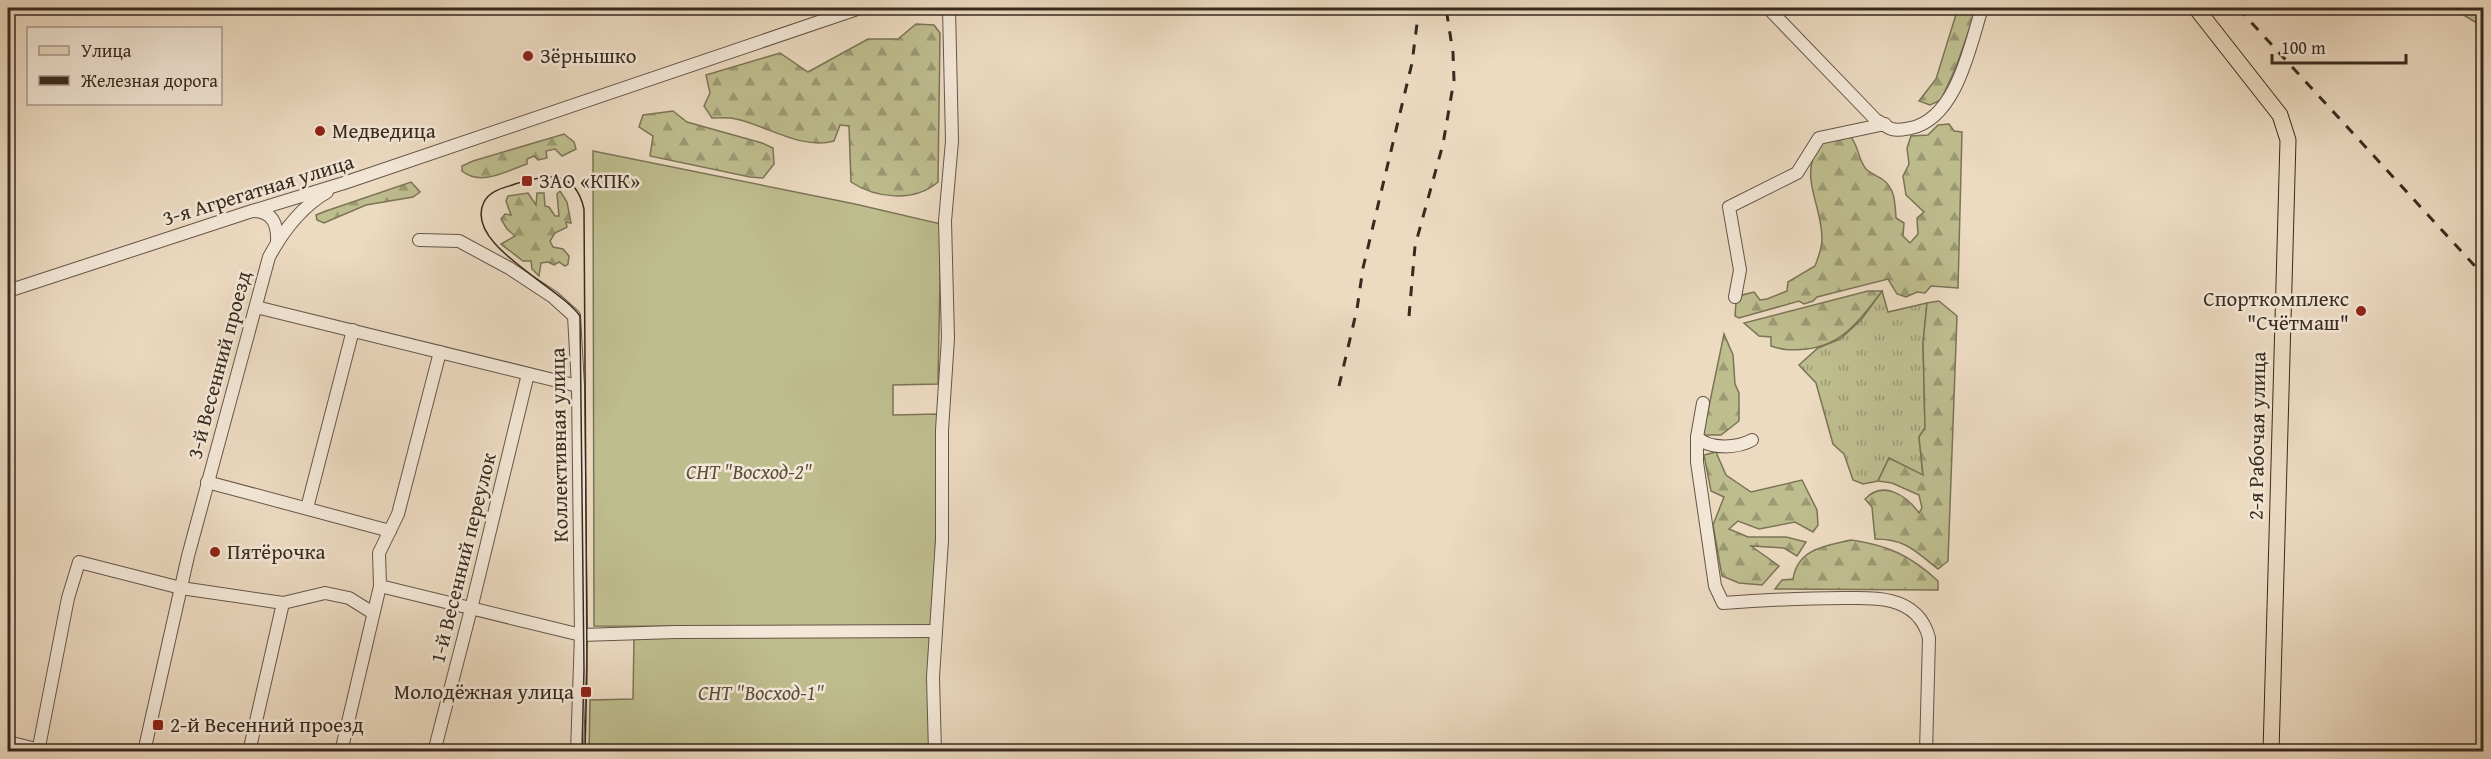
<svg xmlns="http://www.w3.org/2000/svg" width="2491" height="759" viewBox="0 0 2491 759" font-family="'Gentium Book Plus',serif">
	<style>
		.grass { fill: url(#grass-tufts); stroke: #7b7456; stroke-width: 1.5 }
		.forest { fill: url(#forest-firs); stroke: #7b7456; stroke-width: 1.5 }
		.garden { fill: #bebd8e; stroke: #7b7456; stroke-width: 1.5 }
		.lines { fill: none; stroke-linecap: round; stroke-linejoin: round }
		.minor-casing { stroke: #655648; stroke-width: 14 }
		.major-casing { stroke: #382a1f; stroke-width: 17 }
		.minor { stroke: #f3e7d7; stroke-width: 12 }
		.major { stroke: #ecdac1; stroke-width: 15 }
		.tram { stroke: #382a1f; stroke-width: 1.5 }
		.rail { stroke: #382a1f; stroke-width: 3; stroke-dasharray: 10 10; stroke-linecap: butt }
		.poi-dot { fill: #8f2418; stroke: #f3e7d7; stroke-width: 2 }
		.labels { text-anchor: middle; stroke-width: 5; stroke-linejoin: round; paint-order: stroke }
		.poi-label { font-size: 21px; fill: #382a1f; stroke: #f3e7d7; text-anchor: start }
		.street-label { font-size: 21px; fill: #382a1f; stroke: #f3e7d7 }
		.park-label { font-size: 21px; font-style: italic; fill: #5a4f3b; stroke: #f3e7d7 }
	</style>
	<defs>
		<pattern id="grass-tufts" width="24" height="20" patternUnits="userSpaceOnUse" patternTransform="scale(1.5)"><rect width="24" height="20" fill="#bebd8e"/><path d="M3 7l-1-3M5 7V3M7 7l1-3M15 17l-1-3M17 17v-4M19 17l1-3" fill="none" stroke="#9b9a73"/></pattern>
		<pattern id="forest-firs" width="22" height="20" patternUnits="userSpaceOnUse" patternTransform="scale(1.5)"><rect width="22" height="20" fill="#bebd8e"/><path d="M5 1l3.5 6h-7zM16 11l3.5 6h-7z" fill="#9b9a73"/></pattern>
	</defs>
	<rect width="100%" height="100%" fill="#ecdac1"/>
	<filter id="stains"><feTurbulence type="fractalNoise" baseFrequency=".00333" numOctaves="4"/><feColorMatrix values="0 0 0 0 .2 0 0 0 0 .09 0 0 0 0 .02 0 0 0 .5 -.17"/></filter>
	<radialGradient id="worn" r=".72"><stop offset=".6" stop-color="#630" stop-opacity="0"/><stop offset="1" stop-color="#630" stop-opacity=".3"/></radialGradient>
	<polygon class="grass" points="1882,291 1888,312 1927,303 1923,343 1925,428 1919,437 1923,476 1889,458 1878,481 1863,484 1853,480 1844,454 1833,444 1816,383 1799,365 1818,348 1840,339 1861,320"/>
	<g class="forest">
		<polygon points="1958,8 1977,8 1956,67 1941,100 1930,105 1919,101 1936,79"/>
		<polygon points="2452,8 2483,8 2483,27"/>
		<path d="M916 24 934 25 940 33 938 182C914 203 875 198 851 182L849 126 840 125 834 141C801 150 768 126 736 119 728 117 720 118 712 118L704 106 710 93 706 75 780 53 808 72 868 39H898Z"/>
		<polygon points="673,111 687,122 762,143 773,148 774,164 763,178 750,177 650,156 653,136 639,127 643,115"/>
		<path d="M1949 124 1954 131 1962 132 1958 288 1931 286 1925 293 1917 292 1906 297 1897 294 1888 279 1817 297 1813 301 1804 304 1799 301 1739 318 1735 316 1736 302 1742 295 1754 292 1760 300 1767 299 1787 291 1788 282 1815 266C1818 258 1822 248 1822 239 1822 201 1797 179 1821 140L1849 135C1859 144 1857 158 1866 169 1870 173 1877 176 1882 179 1895 188 1895 202 1896 218L1904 223 1903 236 1910 243 1918 234 1917 218 1924 212 1906 195 1903 176 1909 164 1907 148 1911 136 1928 135 1938 125Z"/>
		<path d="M564 134 574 142 576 149 562 156 555 149 546 151 547 158 538 160 534 156 527 159V164C508 170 481 187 462 171V166L473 161Z"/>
		<polygon points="411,182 420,192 413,197 366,205 324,223 317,220 316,215 326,211"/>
		<polygon points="560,191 567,202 571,223 566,222 567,227 555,233 550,241 553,247 563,249 569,256 568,264 565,266 559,262 554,265 548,262 541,263 539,276 532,269 531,261 523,261 501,244 515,236 507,229 501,219 505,214 511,215 506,201 508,196 528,193 536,205 537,193 544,193 545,206 549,207 555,216 559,216 557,194"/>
		<path d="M1868 291H1882C1862 318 1843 345 1807 349 1793 350 1785 351 1771 346V337L1759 336 1744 323Z"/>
		<path d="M1939 301 1957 316 1948 561 1938 569C1915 551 1906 539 1875 539L1872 507 1865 499C1883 480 1906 495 1919 513L1922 508 1919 495 1892 483 1878 481 1889 458 1923 475 1919 437 1925 428 1923 343 1927 303Z"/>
		<polygon points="1724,334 1733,355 1735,384 1739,393 1739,421 1721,435 1703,435"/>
		<polygon points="1716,452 1726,475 1751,492 1802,480 1817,510 1818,525 1813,532 1795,522 1759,529 1738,521 1729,529 1748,537 1786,537 1806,542 1797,556 1784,548 1751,546 1779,566 1762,585 1739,583 1722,576 1713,525 1724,497 1711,491 1704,455"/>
		<path d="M1851 540C1888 545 1911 556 1938 581V590L1775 589 1782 580 1793 579C1798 548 1826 546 1851 540Z"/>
	</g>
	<g class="garden">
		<polygon points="593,151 855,204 941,224 938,384 893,385 893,415 938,414 934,627 594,626"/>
		<polygon points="933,635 930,751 589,752 590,700 633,699 634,636"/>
	</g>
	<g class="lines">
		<g class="minor-casing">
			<g id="minor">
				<path d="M1768 8 1876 120C1881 122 1887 128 1892 129 1898 131 1905 129 1911 128 1957 118 1970 45 1982 8"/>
				<path d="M253 211C273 211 278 225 277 243"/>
				<polyline points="419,240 459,241 509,268 553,297 574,316 578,386 581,635 577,752"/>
				<polyline points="8,291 249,212 344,183 860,8"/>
				<polyline points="1735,297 1740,270 1729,207 1797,173 1819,138 1885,124"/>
				<polyline points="256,307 578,386"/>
				<path d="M1703 403 1697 437V462L1715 586 1723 603C1764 600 1804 598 1844 598 1859 598 1877 597 1891 601 1911 606 1924 618 1929 638L1926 752"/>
				<path d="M1697 437C1709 450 1738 448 1752 440"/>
				<polyline points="207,482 390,531"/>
				<polyline points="307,508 353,330"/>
				<polyline points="380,586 581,635 676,632 936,631"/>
				<polyline points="8,742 44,751"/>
				<polyline points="38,752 68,598 79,562 181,588 283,603 325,593 349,598 373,613"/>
				<path d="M144 752 188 556 269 257C283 231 301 207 327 192"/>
				<polyline points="249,752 283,603"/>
				<polyline points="341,752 380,586 379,553 398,514 440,352"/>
				<polyline points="434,752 471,609 528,374"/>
				<polyline points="935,752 933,677 942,540 942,430 948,338 945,221 952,141 949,8"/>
			</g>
		</g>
		<g class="major-casing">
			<polyline id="major" points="2196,8 2280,115 2288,140 2271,752"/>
		</g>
		<use href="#minor" class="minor"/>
		<use href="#major" class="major"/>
		<path class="tram" d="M582 752 584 669 580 316C559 286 463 244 484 202 490 190 504 188 515 184 548 174 575 169 584 209L587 669 585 752"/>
		<g class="rail">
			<polyline points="2238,8 2484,276"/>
			<polyline points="1409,316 1415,246 1443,144 1454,80 1453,53 1446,8"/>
			<polyline points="1339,386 1357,309 1363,268 1412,63 1419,8"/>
		</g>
	</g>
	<g class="poi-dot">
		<circle cx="528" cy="56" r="6"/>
		<circle cx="320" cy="131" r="6"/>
		<rect x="521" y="175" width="12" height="12" rx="3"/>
		<circle cx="2361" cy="311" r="6"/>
		<circle cx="215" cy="552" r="6"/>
		<rect x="580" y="686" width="12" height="12" rx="3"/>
		<rect x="152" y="719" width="12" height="12" rx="3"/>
	</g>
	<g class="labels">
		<g class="poi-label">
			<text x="540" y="63">Зёрнышко</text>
			<text x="332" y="138">Медведица</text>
			<text x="539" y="188">ЗАО «КПК»</text>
			<text x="2349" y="306" text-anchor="end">Спорткомплекс<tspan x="2349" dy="24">"Счётмаш"</tspan></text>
			<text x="227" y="559">Пятёрочка</text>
			<text x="574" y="699" text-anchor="end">Молодёжная улица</text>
			<text x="170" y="732">2-й Весенний проезд</text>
		</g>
		<g class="street-label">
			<text transform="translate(258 190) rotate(-17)" y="7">3-я Агрегатная улица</text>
			<text transform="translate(219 365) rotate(-75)" y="7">3-й Весенний проезд</text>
			<text transform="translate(2257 436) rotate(-89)" y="7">2-я Рабочая улица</text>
			<text transform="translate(559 445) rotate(-91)" y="7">Коллективная улица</text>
			<text transform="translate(463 558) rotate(-76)" y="7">1-й Весенний переулок</text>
		</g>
		<g class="park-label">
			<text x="749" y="479">СНТ "Восход-2"</text>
			<text x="761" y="700">СНТ "Восход-1"</text>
		</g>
	</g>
	<rect width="2491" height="759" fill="none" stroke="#ecdac1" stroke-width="30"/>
	<rect x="9" y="9" width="2473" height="741" fill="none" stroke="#382a1f" stroke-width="3"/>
	<rect x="15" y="15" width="2461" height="729" fill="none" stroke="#382a1f" stroke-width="1.5"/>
	<rect x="27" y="27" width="195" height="78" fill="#f3e7d7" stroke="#a89b8d" stroke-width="1.5"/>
	<rect x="39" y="46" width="30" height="9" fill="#ecdac1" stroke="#a89b8d" stroke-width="1.5"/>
	<text x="81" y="57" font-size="18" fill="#382a1f">Улица</text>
	<rect x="39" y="76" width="30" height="9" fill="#382a1f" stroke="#a89b8d" stroke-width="1.5"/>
	<text x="81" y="87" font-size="18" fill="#382a1f">Железная дорога</text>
	<path d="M2272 54v9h134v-9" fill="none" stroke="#382a1f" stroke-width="3"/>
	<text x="2281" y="54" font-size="18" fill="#382a1f" stroke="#f3e7d7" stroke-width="4.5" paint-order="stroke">100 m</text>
	<rect width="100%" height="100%" filter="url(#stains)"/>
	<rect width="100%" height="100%" fill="url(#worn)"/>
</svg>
